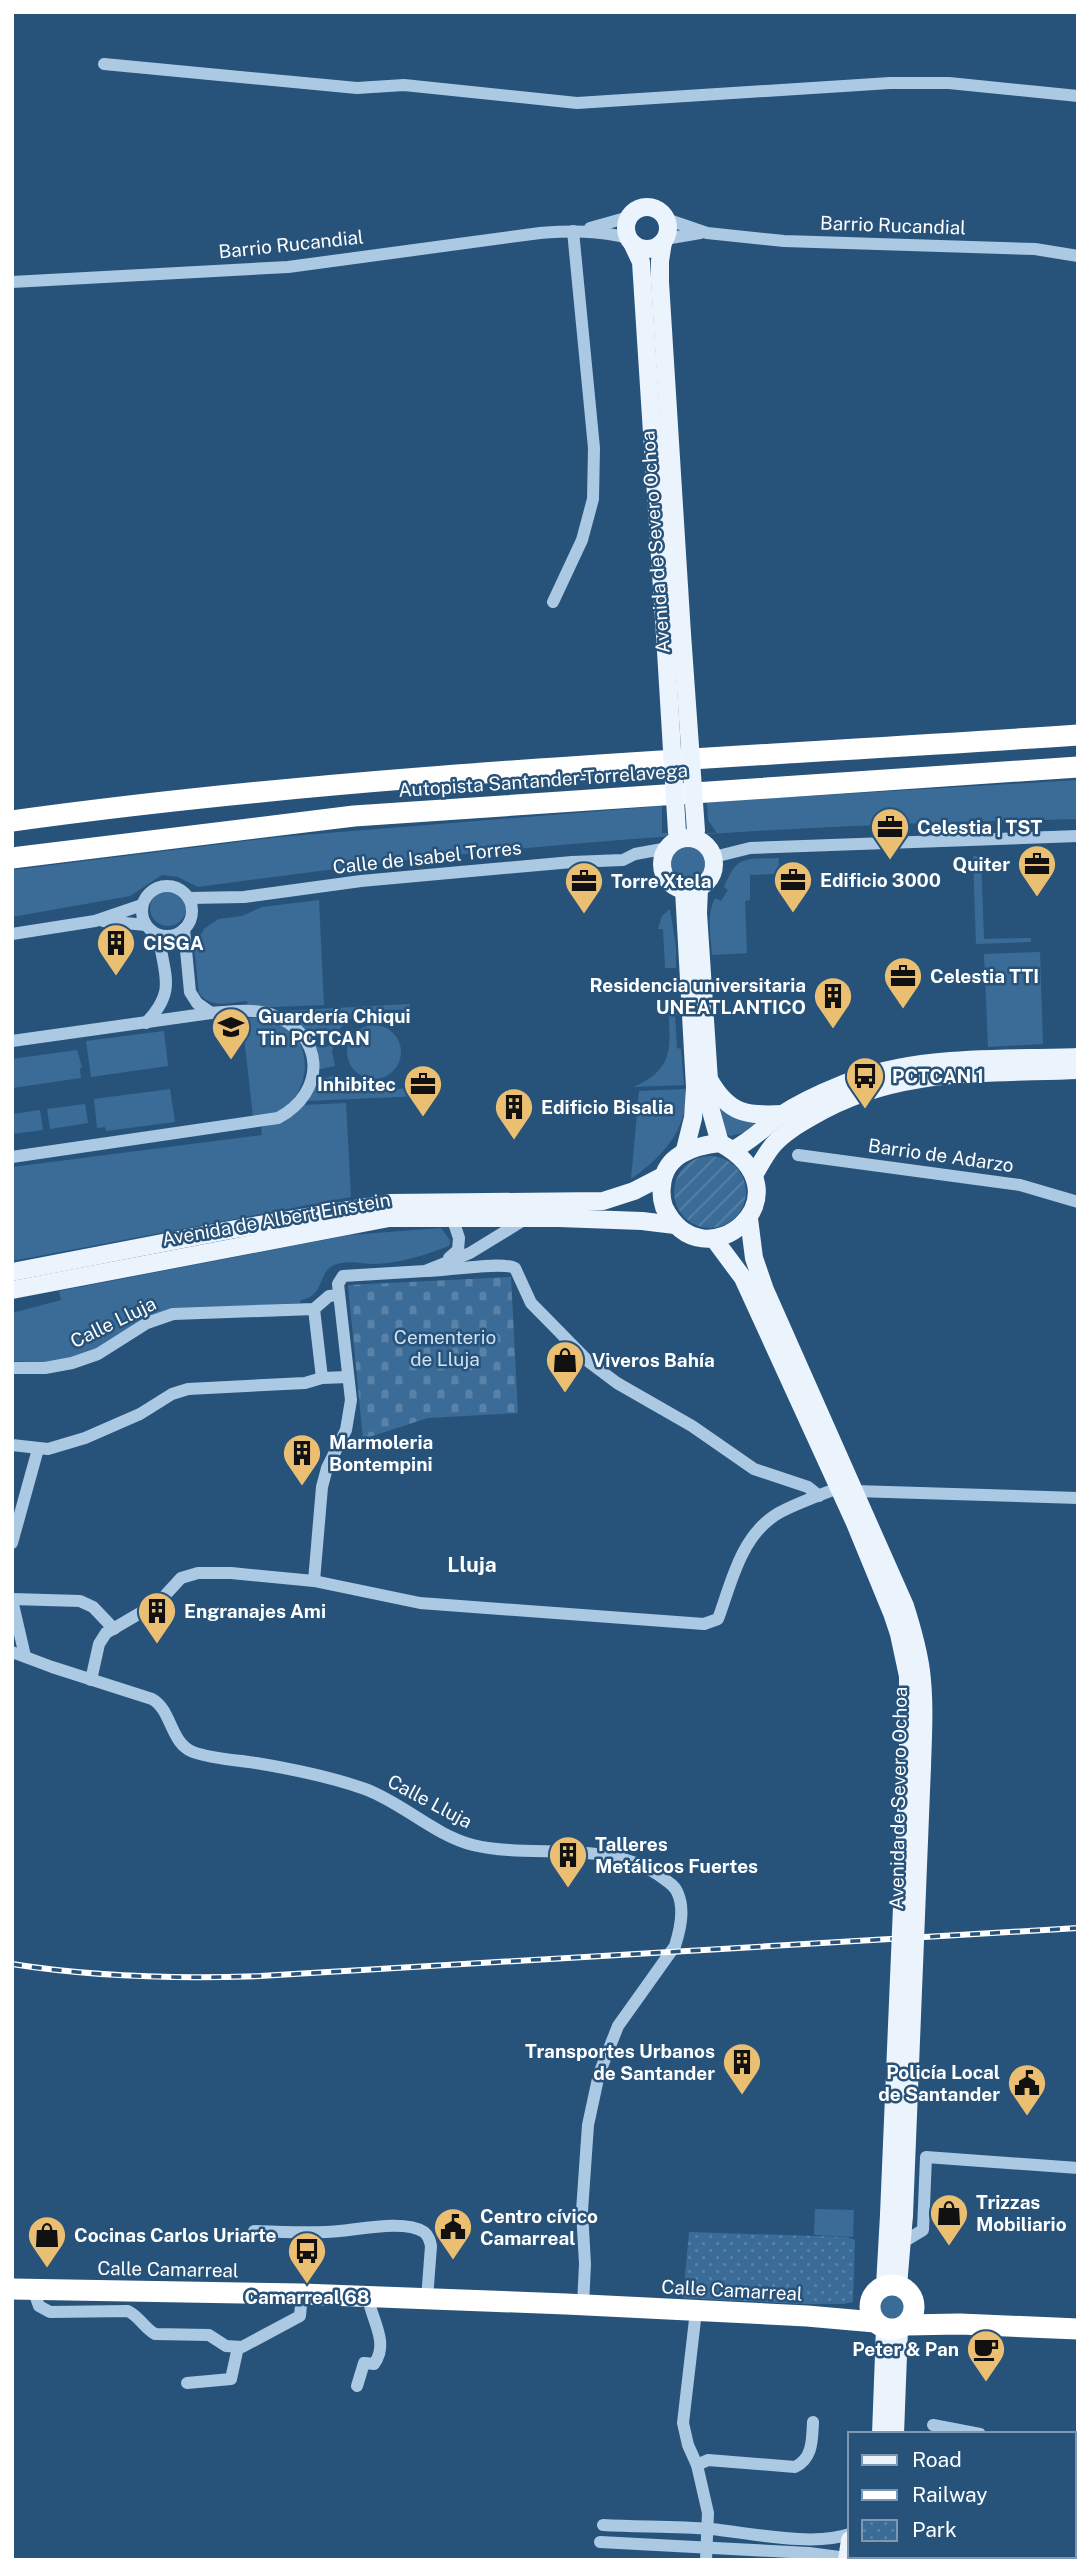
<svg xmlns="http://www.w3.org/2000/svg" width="1090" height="2572" viewBox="0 0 1090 2572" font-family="'Public Sans',sans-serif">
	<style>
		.grass { fill: #3b6c98 }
		.cemetery { fill: url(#cemetery-stones) }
		.park { fill: url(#park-dots) }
		.garden { fill: url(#garden-furrows) }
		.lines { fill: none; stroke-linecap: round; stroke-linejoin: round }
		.minor { stroke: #acc9e4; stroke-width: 12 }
		.major { stroke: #ebf3fc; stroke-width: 18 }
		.highway { stroke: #fff; stroke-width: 21 }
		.rail-casing { stroke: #fff; stroke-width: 6 }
		.rail { stroke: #27537b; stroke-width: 3.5; stroke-dasharray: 10; stroke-linecap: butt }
		.major-bridge { stroke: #ebf3fc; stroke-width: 18 }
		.labels { text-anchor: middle; stroke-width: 5; stroke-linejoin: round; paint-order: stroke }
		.street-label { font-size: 19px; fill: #fff; stroke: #27537b }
		.poi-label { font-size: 19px; font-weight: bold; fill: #fff; stroke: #27537b; text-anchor: start }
		.park-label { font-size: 19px; fill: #cee2f3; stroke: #27537b }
		.neighbourhood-label { font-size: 21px; font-weight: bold; fill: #fff; stroke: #27537b }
	</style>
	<defs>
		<pattern id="cemetery-stones" width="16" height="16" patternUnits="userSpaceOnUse" patternTransform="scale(1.75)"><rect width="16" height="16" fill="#3b6c98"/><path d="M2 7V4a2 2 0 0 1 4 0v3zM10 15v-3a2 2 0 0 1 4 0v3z" fill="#5882a7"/></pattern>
		<pattern id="park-dots" width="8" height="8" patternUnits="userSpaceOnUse" patternTransform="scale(1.75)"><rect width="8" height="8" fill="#3b6c98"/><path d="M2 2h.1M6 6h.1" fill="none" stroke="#5882a7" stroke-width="1.8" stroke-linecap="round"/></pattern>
		<pattern id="garden-furrows" width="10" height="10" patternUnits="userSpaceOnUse" patternTransform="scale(1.75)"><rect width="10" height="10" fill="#3b6c98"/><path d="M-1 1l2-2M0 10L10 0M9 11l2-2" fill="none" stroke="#5882a7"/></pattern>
	</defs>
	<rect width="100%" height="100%" fill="#27537b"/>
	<g class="grass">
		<path d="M1078 780V819C867 823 655 834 445 856 363 865 281 876 198 887L178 877 162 875 130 896 12 917V870L279 837 662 806V833H717L708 820 707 802Z"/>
		<circle cx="688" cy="864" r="20"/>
		<polygon points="973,856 981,856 984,939 1031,938 1031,942 976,944"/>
		<path d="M779 858 778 874 750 875V900L745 901 747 953 712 955C711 937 706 915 715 898L721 901 728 890 724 887C738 853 746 860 779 858Z"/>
		<circle cx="168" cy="908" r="18"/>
		<path d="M319 900 324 1005 248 1008 247 1001C229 1003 211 1009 199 993L194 946 204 929 211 924 219 919 242 916 262 907Z"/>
		<polygon points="670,909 676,947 676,968 665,968 663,929 658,929 662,916"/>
		<polygon points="1040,952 1043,1044 988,1047 984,954"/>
		<path d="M410 1004V1010C394 1010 372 1008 356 1016 341 1023 334 1042 315 1037 301 1033 293 1017 280 1011Z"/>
		<path d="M679 1007V1015H675L677 1048 681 1049 684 1085 633 1087C674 1070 671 1047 668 1008Z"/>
		<path d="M254 1018C265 1019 277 1020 286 1026 315 1048 310 1099 274 1113 268 1115 259 1116 253 1117L242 1019Z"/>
		<circle cx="374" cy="1052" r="27"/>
		<polygon points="164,1031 168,1066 91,1077 86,1041"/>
		<polygon points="334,1044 332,1052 335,1066 316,1070 313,1046 325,1047"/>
		<polygon points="77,1050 82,1067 80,1068 81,1078 12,1088 12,1059"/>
		<polygon points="336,1075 363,1092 410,1088 421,1096 306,1101 317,1080"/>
		<polygon points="170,1089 175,1122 106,1131 105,1127 97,1128 94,1099"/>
		<path d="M685 1089C690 1128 661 1158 631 1179L639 1091Z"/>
		<polygon points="716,1101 763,1121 753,1130 730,1136 722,1128"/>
		<polygon points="346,1103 351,1197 12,1261 12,1167 262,1135 261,1127 284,1121 303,1105"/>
		<polygon points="85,1104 88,1123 50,1129 47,1109"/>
		<polygon points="40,1110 43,1130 12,1134 12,1114"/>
		<path d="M441 1228 450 1240 449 1246C425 1255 401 1263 375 1264 362 1264 350 1260 337 1264 316 1270 327 1295 301 1300L300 1303 170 1310 84 1355 54 1363 12 1361V1313L61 1300 59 1291 350 1235Z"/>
		<polygon points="815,2209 854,2210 853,2237 814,2235"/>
		<circle cx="892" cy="2307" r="14"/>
	</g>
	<polygon class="cemetery" points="511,1277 518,1413 428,1418 363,1439 348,1285"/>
	<polygon class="park" points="689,2232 846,2237 855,2240 853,2302 844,2304 804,2304 683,2298"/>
	<circle class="garden" cx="710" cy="1192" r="36"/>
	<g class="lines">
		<g class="minor">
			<polyline points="104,64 357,88 404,85 577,103 890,83 949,83 1078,96"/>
			<polyline points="666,219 707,233 784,241 1035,249 1078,256"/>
			<polyline points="590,228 629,217"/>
			<polyline points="665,239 700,233"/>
			<path d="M12 282 288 267 540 233C570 231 599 230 628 238"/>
			<polyline points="553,602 582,540 593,499 594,448 573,231"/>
			<polyline points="714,857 750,848 1078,836"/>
			<circle cx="167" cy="911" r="25"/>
			<polyline points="189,898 244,897 361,881 572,862 623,860 635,854 668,848"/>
			<polyline points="103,921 146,925"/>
			<polyline points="184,929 190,992 197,1003 211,1013"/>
			<polyline points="12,934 95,921 142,905"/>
			<path d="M146 1023C178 989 163 976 159 935"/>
			<path d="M12 1041 211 1013C229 1012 252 1008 270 1014 325 1033 328 1091 278 1118L12 1157"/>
			<polyline points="798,1155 1020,1185 1078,1202"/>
			<polyline points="449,1258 458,1250 459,1238 452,1217"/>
			<path d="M428 1271C448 1271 501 1261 515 1268L531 1303 589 1362 617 1383 692 1426 754 1469 808 1487 819 1496"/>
			<polyline points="314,1309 322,1378"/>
			<polyline points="12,1368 45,1368 72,1363 98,1354 147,1323 173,1314 314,1309 329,1296 339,1295"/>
			<polyline points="12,1445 48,1449 85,1438 140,1414 172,1394 188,1389 305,1383 322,1378 348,1377"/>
			<polyline points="855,1491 1078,1498"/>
			<polyline points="12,1543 38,1449"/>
			<polyline points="314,1581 322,1487 327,1468 346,1430 351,1400 338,1284 343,1276 425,1271 470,1253 527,1218"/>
			<polyline points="12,1599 80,1601 93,1607 114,1629"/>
			<polyline points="12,1600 25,1656"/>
			<path d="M12 1652 52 1667 152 1699C172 1710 170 1743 193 1752 212 1759 236 1760 256 1763 292 1769 331 1777 365 1789 403 1803 434 1835 473 1845 536 1860 609 1837 664 1879 670 1883 676 1887 678 1894 685 1910 680 1930 675 1946L618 2026 599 2074 588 2125 582 2211 585 2264 583 2305"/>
			<path d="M91 1680 99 1644 106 1633 159 1602 181 1578 198 1573H231L314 1581 420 1603 704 1624 718 1619C731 1584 740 1539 774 1516 786 1507 823 1494 838 1488"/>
			<path d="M254 2231C278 2232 302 2233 326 2232 351 2232 402 2218 424 2232 429 2236 430 2241 431 2246L427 2299"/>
			<polyline points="903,2242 923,2230 926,2157 1078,2168"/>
			<path d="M33 2289 39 2306 50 2312 128 2311C140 2317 144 2328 155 2334L209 2335 226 2346 242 2347 300 2316 302 2294"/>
			<polyline points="696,2311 683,2423 688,2445 697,2465 708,2513 706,2560"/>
			<polyline points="187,2383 231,2379 238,2347"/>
			<path d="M357 2386 364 2363 374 2364C390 2343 371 2319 368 2297"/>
			<polyline points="933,2425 980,2434"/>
			<path d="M697 2465 708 2460 795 2467C813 2458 812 2440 813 2422"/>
			<polyline points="1074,2478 1078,2478"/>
			<path d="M603 2525C639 2527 675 2526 711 2529 751 2533 813 2547 850 2534"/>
			<polyline points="600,2542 809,2553 847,2558"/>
		</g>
		<g class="major">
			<circle cx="647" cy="228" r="21"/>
			<polyline points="663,242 660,261 660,282 682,634"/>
			<polyline points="633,245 641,262 665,635"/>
			<circle cx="688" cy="864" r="26"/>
			<polyline points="699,888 698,913 711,1111 720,1143"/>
			<polyline points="684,890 695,1087 693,1118 685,1150"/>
			<path d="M710 1081C729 1114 747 1116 783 1114"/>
			<path d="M720 1143C814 1194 703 1288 664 1207 662 1201 661 1193 662 1186 664 1155 693 1146 720 1143Z"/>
			<path d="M733 1150C751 1141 764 1127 781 1115 799 1103 823 1092 843 1084 916 1054 1000 1060 1078 1057"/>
			<path d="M754 1175C760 1165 766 1153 774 1144 785 1132 799 1124 813 1116 895 1067 986 1074 1078 1070"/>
			<path d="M749 1219 754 1258 765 1290 905 1606C912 1628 918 1649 921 1671 925 1702 923 1734 922 1766"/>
			<polyline points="714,1239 743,1278 855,1523 892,1613 899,1634 908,1676 908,1765"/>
			<polyline points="12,1272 230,1230 390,1203 603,1201 634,1191 663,1176"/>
			<polyline points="12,1290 389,1218 559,1218 642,1221 675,1225"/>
			<polyline points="885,2286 889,2215"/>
			<polyline points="898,2286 904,2215"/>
			<polyline points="881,2434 885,2328"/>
			<polyline points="895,2434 899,2329"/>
			<polyline points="985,2556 998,2560"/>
			<polyline points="847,2560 850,2540"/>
			<polyline points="920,2560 921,2556"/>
		</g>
		<g class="highway">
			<path d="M12 821C365 772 722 759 1078 735"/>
			<polyline points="12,858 354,816 1078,767"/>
			<circle cx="892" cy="2307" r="22"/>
			<polyline points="12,2289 302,2294 566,2304 807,2316 875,2322"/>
			<polyline points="906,2325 960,2324 1078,2329"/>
		</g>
		<g class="rail-casing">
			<path id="rail" d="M12 1964C94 1977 177 1979 260 1976L1078 1928"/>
		</g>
		<use href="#rail" class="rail"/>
		<g class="major-bridge">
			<polyline points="682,634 696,831"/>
			<polyline points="665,635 677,832"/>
			<polyline points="889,2215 908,1765"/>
			<polyline points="904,2215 922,1766"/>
		</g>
	</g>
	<defs>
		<g id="office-pin" transform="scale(2.0125)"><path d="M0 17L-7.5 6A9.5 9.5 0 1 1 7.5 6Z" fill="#ebbf72" stroke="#27537b"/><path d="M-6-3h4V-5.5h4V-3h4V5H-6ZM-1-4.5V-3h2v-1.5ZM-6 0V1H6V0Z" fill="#111"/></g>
		<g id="building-pin" transform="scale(2.0125)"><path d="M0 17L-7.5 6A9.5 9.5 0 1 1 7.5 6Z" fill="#ebbf72" stroke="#27537b"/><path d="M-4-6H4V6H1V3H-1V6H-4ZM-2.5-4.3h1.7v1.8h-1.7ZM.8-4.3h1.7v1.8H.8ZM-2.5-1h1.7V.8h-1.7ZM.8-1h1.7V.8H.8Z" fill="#111"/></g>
		<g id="school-pin" transform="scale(2.0125)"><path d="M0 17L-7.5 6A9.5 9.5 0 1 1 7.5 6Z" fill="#ebbf72" stroke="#27537b"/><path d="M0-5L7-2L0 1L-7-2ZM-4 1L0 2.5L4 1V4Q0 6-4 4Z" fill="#111"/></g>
		<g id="bus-pin" transform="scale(2.0125)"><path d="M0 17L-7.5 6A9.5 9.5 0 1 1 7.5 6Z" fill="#ebbf72" stroke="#27537b"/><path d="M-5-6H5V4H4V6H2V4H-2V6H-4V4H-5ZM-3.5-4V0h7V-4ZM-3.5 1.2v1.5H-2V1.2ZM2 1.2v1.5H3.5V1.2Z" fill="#111"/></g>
		<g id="shop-pin" transform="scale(2.0125)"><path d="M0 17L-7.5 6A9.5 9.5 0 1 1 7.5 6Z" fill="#ebbf72" stroke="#27537b"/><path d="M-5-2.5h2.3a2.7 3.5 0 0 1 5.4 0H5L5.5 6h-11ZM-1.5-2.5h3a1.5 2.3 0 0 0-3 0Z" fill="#111"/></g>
		<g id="civic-pin" transform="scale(2.0125)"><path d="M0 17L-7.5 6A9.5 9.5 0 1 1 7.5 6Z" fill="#ebbf72" stroke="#27537b"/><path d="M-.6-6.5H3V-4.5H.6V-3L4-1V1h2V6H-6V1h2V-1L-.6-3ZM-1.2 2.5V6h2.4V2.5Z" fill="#111"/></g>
		<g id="cafe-pin" transform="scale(2.0125)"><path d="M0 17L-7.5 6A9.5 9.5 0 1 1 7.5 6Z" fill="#ebbf72" stroke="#27537b"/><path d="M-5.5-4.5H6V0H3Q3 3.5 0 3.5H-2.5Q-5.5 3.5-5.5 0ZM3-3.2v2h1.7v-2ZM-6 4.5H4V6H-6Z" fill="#111"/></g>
	</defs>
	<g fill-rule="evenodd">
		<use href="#office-pin" x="890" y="827"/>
		<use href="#office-pin" x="1037" y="864"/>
		<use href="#office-pin" x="793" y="880"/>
		<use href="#office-pin" x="584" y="881"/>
		<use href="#building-pin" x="116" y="943"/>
		<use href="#office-pin" x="903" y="976"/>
		<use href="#building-pin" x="833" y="996"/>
		<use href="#school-pin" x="231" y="1027"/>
		<use href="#bus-pin" x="865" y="1076"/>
		<use href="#office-pin" x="423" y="1084"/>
		<use href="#building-pin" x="514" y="1107"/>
		<use href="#shop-pin" x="565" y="1360"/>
		<use href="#building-pin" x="302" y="1453"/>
		<use href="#building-pin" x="157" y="1611"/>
		<use href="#building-pin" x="568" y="1855"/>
		<use href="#building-pin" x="742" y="2062"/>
		<use href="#civic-pin" x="1027" y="2083"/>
		<use href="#shop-pin" x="949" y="2213"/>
		<use href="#civic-pin" x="453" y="2227"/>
		<use href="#shop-pin" x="47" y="2235"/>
		<use href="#bus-pin" x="307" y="2251"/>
		<use href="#cafe-pin" x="986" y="2349"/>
	</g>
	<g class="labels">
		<g class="street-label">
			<text transform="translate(893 225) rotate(2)" y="7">Barrio Rucandial</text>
			<text transform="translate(291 244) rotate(-6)" y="7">Barrio Rucandial</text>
			<text transform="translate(655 542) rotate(-94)" y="7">Avenida de Severo Ochoa</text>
			<text transform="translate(543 780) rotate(-4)" y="7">Autopista Santander-Torrelavega</text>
			<text transform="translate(427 857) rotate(-6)" y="7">Calle de Isabel Torres</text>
			<text transform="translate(941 1155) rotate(8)" y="7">Barrio de Adarzo</text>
			<text transform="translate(276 1219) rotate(-10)" y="7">Avenida de Albert Einstein</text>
			<text transform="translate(113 1322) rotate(-26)" y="7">Calle Lluja</text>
			<text transform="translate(898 1798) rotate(-89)" y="7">Avenida de Severo Ochoa</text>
			<text transform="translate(430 1801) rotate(28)" y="7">Calle Lluja</text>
			<text transform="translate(168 2269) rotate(1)" y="7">Calle Camarreal</text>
			<text transform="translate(732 2290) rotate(3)" y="7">Calle Camarreal</text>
		</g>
		<g class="poi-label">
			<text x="917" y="834">Celestia | TST</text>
			<text x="1010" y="871" text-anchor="end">Quiter</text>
			<text x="820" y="887">Edificio 3000</text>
			<text x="611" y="888">Torre Xtela</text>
			<text x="143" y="950">CISGA</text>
			<text x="930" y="983">Celestia TTI</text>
			<text x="806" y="992" text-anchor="end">Residencia universitaria<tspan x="806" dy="22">UNEATLANTICO</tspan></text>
			<text x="258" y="1023">Guardería Chiqui<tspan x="258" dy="22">Tin PCTCAN</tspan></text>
			<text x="892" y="1083">PCTCAN 1</text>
			<text x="396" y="1091" text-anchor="end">Inhibitec</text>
			<text x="541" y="1114">Edificio Bisalia</text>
			<text x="592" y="1367">Viveros Bahía</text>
			<text x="329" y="1449">Marmoleria<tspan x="329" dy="22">Bontempini</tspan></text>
			<text x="184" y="1618">Engranajes Ami</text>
			<text x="595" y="1851">Talleres<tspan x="595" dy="22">Metálicos Fuertes</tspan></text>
			<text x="715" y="2058" text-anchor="end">Transportes Urbanos<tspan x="715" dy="22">de Santander</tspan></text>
			<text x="1000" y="2079" text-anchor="end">Policía Local<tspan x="1000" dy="22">de Santander</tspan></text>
			<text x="976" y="2209">Trizzas<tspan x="976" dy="22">Mobiliario</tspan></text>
			<text x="480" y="2223">Centro cívico<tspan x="480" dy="22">Camarreal</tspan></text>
			<text x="74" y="2242">Cocinas Carlos Uriarte</text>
			<text x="307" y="2304" text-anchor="middle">Camarreal 68</text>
			<text x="959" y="2356" text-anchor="end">Peter &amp; Pan</text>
		</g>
		<g class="park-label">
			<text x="445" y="1344">Cementerio<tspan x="445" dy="22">de Lluja</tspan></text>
		</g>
		<g class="neighbourhood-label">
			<text x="472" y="1572">Lluja</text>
		</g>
	</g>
	<rect width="1090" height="2572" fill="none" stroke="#ffffff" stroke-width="28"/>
	<rect x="848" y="2432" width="228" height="126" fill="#27537b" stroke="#7d98b0" stroke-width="2"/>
	<rect x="862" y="2455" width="35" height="10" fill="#ebf3fc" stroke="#7d98b0" stroke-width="2"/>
	<text x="912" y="2467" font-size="21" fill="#ffffff">Road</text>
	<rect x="862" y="2490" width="35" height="10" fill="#ffffff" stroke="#7d98b0" stroke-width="2"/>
	<text x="912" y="2502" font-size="21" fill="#ffffff">Railway</text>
	<rect x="862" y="2520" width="35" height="21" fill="url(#park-dots)" stroke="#7d98b0" stroke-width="2"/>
	<text x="912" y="2537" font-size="21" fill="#ffffff">Park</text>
</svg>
